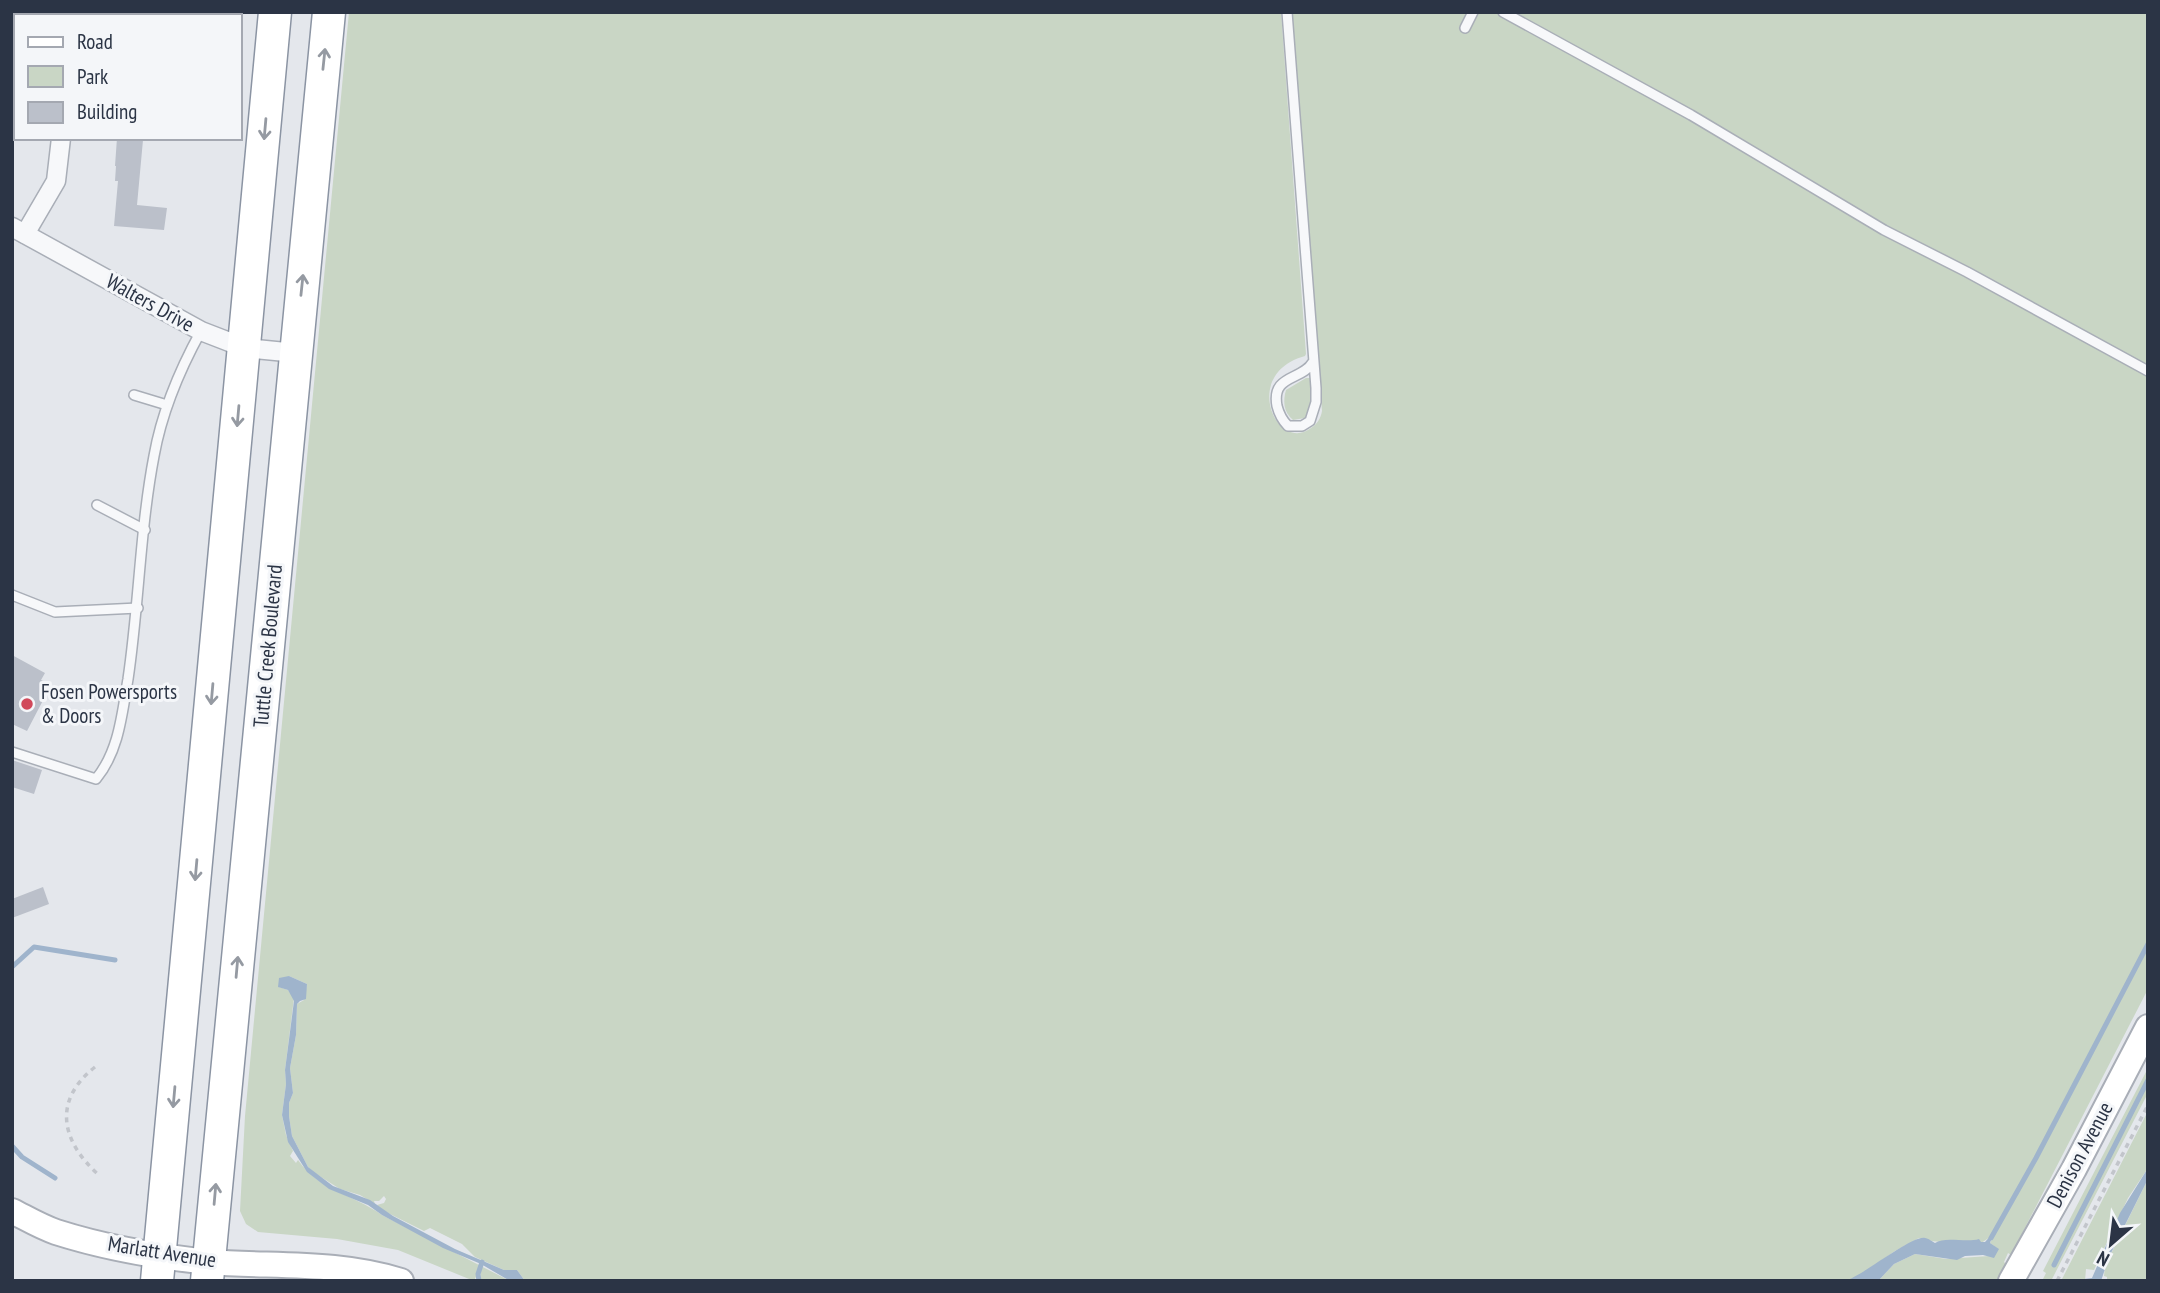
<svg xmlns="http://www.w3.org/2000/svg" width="2160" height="1293" viewBox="0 0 2160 1293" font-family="'PT Sans Narrow',sans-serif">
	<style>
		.green { fill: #c9d6c5 }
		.water { fill: #9fb4cc }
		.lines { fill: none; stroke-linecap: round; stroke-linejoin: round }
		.stream { stroke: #9fb4cc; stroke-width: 5 }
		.building { fill: #bbc0ca }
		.lane-casing { stroke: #a9aeb7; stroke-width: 12 }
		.street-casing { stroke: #a9aeb7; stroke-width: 21 }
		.secondary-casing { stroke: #a9aeb7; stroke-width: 28 }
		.highway-casing { stroke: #8b94a3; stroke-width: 35 }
		.path { stroke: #c2c5cb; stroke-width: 3.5; stroke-dasharray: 5 5; stroke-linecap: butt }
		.lane { stroke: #f7f8fa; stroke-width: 9 }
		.street { stroke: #f7f8fa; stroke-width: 18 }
		.secondary { stroke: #fff; stroke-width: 24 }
		.highway { stroke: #fff; stroke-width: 32 }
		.oneway { stroke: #959aa2 }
		.poi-dot { fill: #d1495b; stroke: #f4f6f9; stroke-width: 2.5 }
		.labels { text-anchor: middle; stroke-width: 6; stroke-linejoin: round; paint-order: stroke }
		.street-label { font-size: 21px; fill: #2b3445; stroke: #f4f6f9 }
		.poi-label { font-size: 21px; fill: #2b3445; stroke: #f4f6f9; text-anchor: start }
	</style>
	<rect width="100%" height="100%" fill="#e4e7ec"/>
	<g class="green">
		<path d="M349 12H1281L1306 354 1305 356C1240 374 1277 454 1311 428 1317 424 1321 418 1322 411L1292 12H2148V989L2011 1255 2008 1253 2004 1262 2006 1264 1997 1281H1878L1894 1264 1915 1254 1946 1259 1989 1256 1998 1249 1990 1243 1995 1234 1981 1243 1976 1241C1957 1242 1937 1244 1919 1238L1895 1251 1858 1277 1845 1281H525L517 1270H504L475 1257 462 1244 430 1228 424 1231 382 1210 377 1205 384 1203 386 1199 384 1196 379 1201H374L375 1204 360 1195 340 1189 313 1172 308 1167 292 1136 289 1116V1103L293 1093 290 1068 296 1035 297 1004 304 1000 307 984 289 976 279 987 288 990 294 998 285 1070 286 1084 282 1115 286 1135 293 1151 290 1156 296 1163 298 1160C321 1192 351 1193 382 1215L510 1281H481L480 1268 474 1281 398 1250 337 1239 258 1232 246 1224 240 1211 245 1116Z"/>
		<path d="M1306 378H1310V408L1305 418 1293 420C1283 412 1283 400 1286 390Z"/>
		<polygon points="2148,1068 2148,1093 2051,1281 2042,1281 2046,1273 2043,1271"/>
		<polygon points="2148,1111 2148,1168 2128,1198 2094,1270 2086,1269 2085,1281 2061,1281"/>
		<polygon points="2148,1179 2148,1281 2107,1281 2107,1277 2104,1276 2105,1266"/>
	</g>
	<g class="water">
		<polygon points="289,976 307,984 306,999 300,1001 297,1004 296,1035 290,1068 293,1093 289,1103 289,1116 292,1136 308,1167 333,1186 370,1200 393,1216 455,1249 504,1270 517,1270 525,1281 510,1281 481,1264 443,1248 382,1215 368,1205 329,1189 307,1172 288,1142 282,1115 286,1084 285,1070 294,1001 288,990 278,987 279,978"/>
		<polygon points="2148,1168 2148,1179 2109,1257 2101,1281 2085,1281 2084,1279 2092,1278 2120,1213"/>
		<path d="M1994 1232 1990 1243 1999 1249 1994 1258 1983 1255 1965 1256 1957 1260 1915 1254 1894 1264 1878 1281H1845C1864 1275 1912 1235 1925 1238 1928 1238 1933 1242 1935 1243 1945 1236 1966 1243 1979 1239L1981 1242H1985Z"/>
	</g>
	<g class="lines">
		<g class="stream">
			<polyline points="12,967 34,947 115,960"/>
			<polyline points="12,1146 22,1157 55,1178"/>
			<polyline points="1991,1238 2036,1158 2148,944"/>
			<polyline points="2054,1265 2148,1080"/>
			<polyline points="479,1281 478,1274 482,1262"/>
		</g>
	</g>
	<g class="building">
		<polygon points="117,138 143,140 137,205 167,208 164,230 114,226 118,181 115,181 116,166 115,166"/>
		<polygon points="12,655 45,673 41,680 51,685 27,731 12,724"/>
		<polygon points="12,760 42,770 34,794 12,787"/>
		<polygon points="43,887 49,904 12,918 12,899"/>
	</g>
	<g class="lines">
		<g class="lane-casing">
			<g id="lane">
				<path d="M1287 12 1316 388V402L1310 421 1302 426H1288C1282 420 1279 414 1277 406 1271 374 1302 381 1313 362"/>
				<polyline points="1503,12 1691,115 1884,230 1967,272 2148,371"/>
				<polyline points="1465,28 1473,12"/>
				<polyline points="134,395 167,405"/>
				<polyline points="97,505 145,530"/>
				<polyline points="12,595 55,612 138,608"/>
				<path d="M12 752 96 779C119 751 122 714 128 679 139 605 140 529 154 456 162 411 179 371 201 331"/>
			</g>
		</g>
		<g class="street-casing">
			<g id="street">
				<polyline points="75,16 75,12"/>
				<polyline points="12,227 201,331 245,348 296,353"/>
				<polyline points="25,234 56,181 61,138"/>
			</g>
		</g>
		<g class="secondary-casing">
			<g id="secondary">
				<path d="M12 1211C26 1218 41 1227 56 1232 103 1247 160 1257 209 1262 273 1267 338 1261 401 1281"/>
				<polyline points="2011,1281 2074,1169 2148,1027"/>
			</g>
		</g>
		<g class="highway-casing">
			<g id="highway">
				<polyline points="157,1281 275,12"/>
				<polyline points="207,1281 329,12"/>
			</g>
		</g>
		<g class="path">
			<path d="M95 1067C52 1101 61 1142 100 1176"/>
			<polyline points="2057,1281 2148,1105"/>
		</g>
		<use href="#lane" class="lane"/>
		<use href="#street" class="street"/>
		<use href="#secondary" class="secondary"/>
		<use href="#highway" class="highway"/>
	</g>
	<defs><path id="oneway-shaft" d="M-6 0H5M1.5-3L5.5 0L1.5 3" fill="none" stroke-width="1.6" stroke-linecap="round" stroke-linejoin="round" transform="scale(1.75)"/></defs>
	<g class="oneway">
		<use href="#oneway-shaft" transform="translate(324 59) rotate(-84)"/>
		<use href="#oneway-shaft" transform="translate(265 129) rotate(95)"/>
		<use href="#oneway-shaft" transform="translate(302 285) rotate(-84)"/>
		<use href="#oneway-shaft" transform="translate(238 416) rotate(95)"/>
		<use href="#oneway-shaft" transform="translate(212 694) rotate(95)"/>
		<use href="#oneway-shaft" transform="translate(196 870) rotate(95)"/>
		<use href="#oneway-shaft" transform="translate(237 967) rotate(-85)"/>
		<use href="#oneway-shaft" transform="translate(174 1097) rotate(95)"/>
		<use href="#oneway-shaft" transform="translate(215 1194) rotate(-85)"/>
	</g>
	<circle class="poi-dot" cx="27" cy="704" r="7"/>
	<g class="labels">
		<g class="street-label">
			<text transform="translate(150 303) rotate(29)" y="7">Walters Drive</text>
			<text transform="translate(268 646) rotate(-85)" y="7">Tuttle Creek Boulevard</text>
			<text transform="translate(2080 1155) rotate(-62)" y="7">Denison Avenue</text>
			<text transform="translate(162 1252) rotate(9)" y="7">Marlatt Avenue</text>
		</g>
		<g class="poi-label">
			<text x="41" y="699">Fosen Powersports<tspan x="41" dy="24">&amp; Doors</tspan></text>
		</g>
	</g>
	<rect width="2160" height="1293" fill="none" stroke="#2b3445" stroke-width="28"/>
	<rect x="14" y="14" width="228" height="126" fill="#f4f6f9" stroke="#a4a8b1" stroke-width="2"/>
	<rect x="28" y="37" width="35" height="10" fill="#ffffff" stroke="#a4a8b1" stroke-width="2"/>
	<text x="77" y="49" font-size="21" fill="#2b3445">Road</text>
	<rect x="28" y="66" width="35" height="21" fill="#c9d6c5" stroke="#a4a8b1" stroke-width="2"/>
	<text x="77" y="84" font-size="21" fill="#2b3445">Park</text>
	<rect x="28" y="102" width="35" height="21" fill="#bbc0ca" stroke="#a4a8b1" stroke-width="2"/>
	<text x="77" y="119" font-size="21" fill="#2b3445">Building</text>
	<g transform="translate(2111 1244) rotate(208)" stroke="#f4f6f9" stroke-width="5" paint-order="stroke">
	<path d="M0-5L12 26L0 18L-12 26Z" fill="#2b3445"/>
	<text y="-10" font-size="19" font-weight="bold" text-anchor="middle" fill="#2b3445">N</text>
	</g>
</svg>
